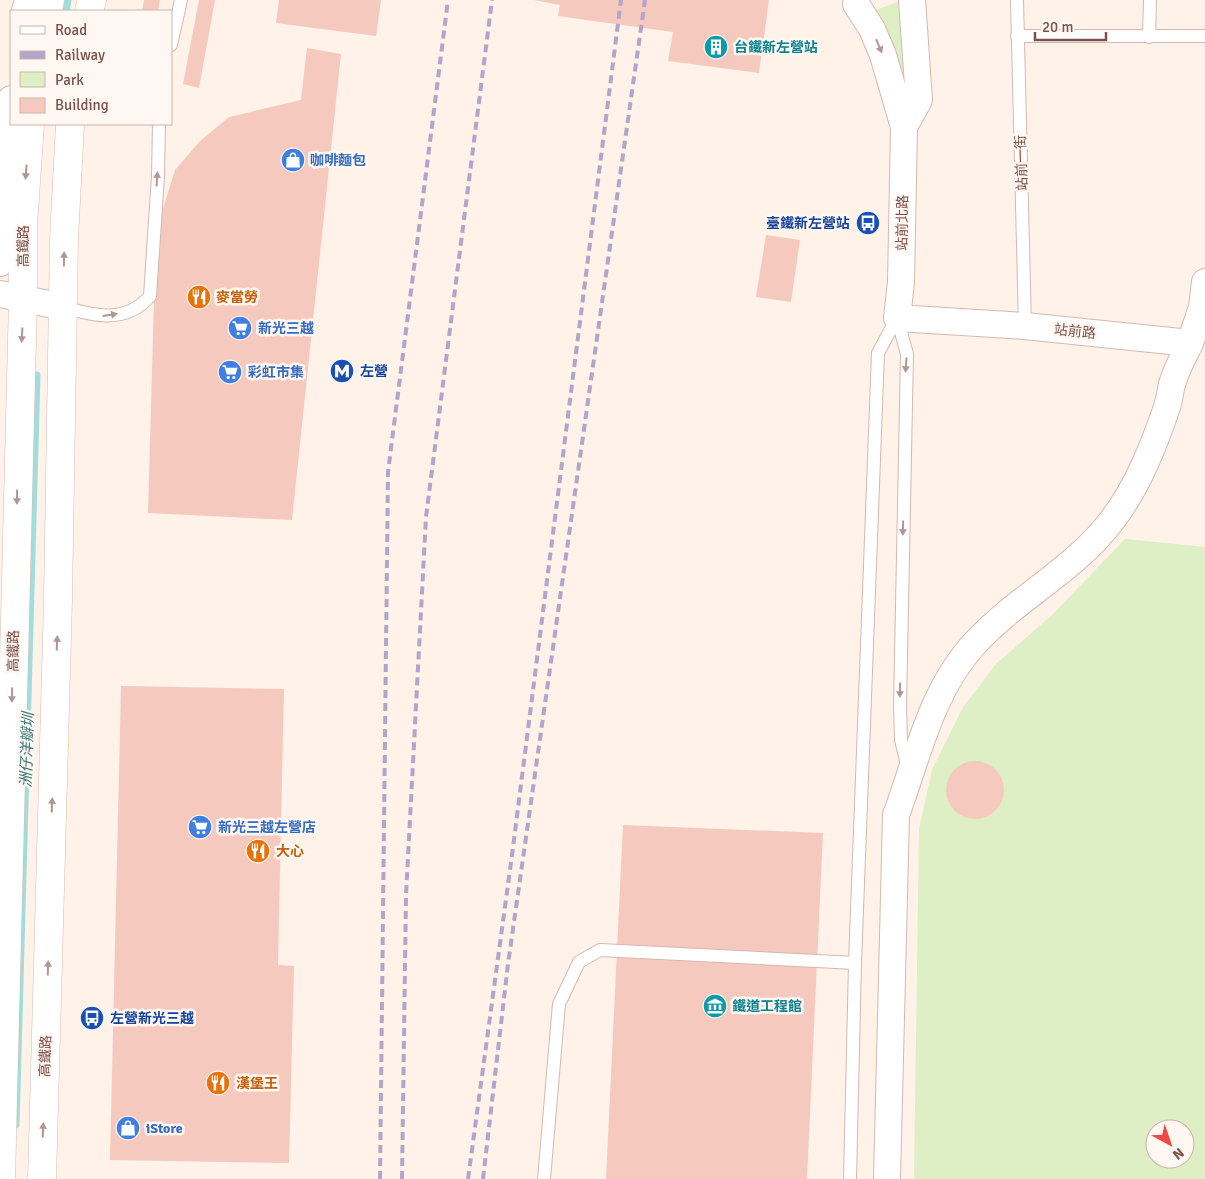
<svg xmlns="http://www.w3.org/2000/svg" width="1205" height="1179" viewBox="0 0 1205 1179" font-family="Signika,'Noto Sans TC',sans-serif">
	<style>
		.green { fill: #deeec5; fill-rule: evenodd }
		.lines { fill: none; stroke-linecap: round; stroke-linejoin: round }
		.stream { stroke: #a0dddb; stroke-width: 7 }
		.building { fill: #f6c9be }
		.lane-casing { stroke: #d5b8b0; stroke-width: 14 }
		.street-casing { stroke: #d5b8b0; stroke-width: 28 }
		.secondary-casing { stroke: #dab9af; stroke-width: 29 }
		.lane { stroke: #fff; stroke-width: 12 }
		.street { stroke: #fff; stroke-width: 26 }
		.secondary { stroke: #fff; stroke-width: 28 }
		.rail { stroke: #b2a5cb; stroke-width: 4; stroke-dasharray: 8 5; stroke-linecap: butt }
		.oneway { fill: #b09792 }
		.labels { text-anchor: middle; stroke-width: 5; stroke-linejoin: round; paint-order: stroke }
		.culture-label { font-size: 14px; font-weight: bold; fill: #0d838f; stroke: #fff7f2; text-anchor: start }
		.shop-label { font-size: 14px; font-weight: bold; fill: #366cbe; stroke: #fff7f2; text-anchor: start }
		.street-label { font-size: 14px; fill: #7c5149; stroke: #fff7f2 }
		.transit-label { font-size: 14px; font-weight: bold; fill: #164399; stroke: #fff7f2; text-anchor: start }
		.food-label { font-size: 14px; font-weight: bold; fill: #c56008; stroke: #fff7f2; text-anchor: start }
		.water-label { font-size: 15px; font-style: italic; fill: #387b79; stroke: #fff7f2 }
	</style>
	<rect width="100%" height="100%" fill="#fef2e9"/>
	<g class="green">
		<polygon points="900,1 905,69 902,71 897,69 874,16 876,10"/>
		<path d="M1125 539 1205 547V1179H914L919 829 932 770 963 707 996 664 1052 615ZM1155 1129H1185V1159H1155Z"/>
	</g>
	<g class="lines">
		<g class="stream">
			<polyline points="66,11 68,0"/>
			<polyline points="16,1125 37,375"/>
		</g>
	</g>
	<g class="building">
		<polygon points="144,0 160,0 158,11 142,11"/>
		<polygon points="199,0 215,0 199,88 183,84"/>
		<polygon points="279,0 381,0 376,36 276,23"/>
		<polygon points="534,0 769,0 759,73 668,61 673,32 558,16 560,5"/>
		<polygon points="307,48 341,54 292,520 148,513 156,231 175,170 200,141 229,117 301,100"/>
		<polygon points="766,235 800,240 791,302 756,297"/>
		<polygon points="121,686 284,689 278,965 294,966 289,1163 110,1160"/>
		<circle cx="975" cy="790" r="29"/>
		<polygon points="623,825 823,833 807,1179 606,1179"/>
	</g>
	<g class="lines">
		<g class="lane-casing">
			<g id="lane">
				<polyline points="1017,0 1025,326"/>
				<polyline points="1017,36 1205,36"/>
				<polyline points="1149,37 1150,0"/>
				<polyline points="171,45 181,0"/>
				<path d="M63 307C94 316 126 324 150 296L158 176 159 124"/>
				<polyline points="897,318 907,354 900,707 901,740 908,768"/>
				<polyline points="544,1179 559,1004 579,962 600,950 855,963"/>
				<polyline points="850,1179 855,963 878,353 897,318"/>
			</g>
		</g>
		<g class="street-casing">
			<g id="street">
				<polyline points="856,4 872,29 883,55 904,127 901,282 897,318 1025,326 1190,343 1202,307 1205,282"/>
				<polyline points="25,11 28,0"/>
				<polyline points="904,127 919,100 912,0"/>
				<polyline points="0,263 7,137 11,99"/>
				<polyline points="0,294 63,307"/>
				<path d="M887 1179 896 815C918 756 931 690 976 642 1018 597 1076 569 1113 519 1138 486 1154 445 1167 407 1170 399 1170 389 1173 381 1177 368 1184 356 1190 343"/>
			</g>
		</g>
		<g class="secondary-casing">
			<g id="secondary">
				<polyline points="48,11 50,0"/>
				<polyline points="89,11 92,0"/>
				<polyline points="1,1179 23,300 23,225 30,124"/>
				<polyline points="42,1179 58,599 64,239 70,124"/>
			</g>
		</g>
		<use href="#lane" class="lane"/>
		<use href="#street" class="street"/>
		<use href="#secondary" class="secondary"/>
		<g class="rail">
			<polyline points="380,1179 388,472 448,0"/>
			<polyline points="402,1179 406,895 426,517 492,0"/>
			<polyline points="468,1179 512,855 621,0"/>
			<polyline points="483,1179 508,964 645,0"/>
		</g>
	</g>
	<defs><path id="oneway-solid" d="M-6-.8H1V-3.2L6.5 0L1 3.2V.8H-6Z" transform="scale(1.25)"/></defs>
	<g class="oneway">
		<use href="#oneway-solid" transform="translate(879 46) rotate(67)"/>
		<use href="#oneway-solid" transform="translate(26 172) rotate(94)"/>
		<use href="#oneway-solid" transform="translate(157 179) rotate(-87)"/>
		<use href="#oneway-solid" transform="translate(64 259) rotate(-89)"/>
		<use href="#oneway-solid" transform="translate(110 315) rotate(-8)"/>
		<use href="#oneway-solid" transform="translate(22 335) rotate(93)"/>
		<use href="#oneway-solid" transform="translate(906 365) rotate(94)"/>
		<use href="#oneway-solid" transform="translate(17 497) rotate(91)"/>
		<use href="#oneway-solid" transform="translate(903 528) rotate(91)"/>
		<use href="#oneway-solid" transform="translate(57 643) rotate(-88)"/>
		<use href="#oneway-solid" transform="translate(900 690) rotate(91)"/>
		<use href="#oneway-solid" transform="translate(12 695) rotate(91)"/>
		<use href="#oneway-solid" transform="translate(52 805) rotate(-88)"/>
		<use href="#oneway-solid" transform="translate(48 968) rotate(-88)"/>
		<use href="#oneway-solid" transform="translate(43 1130) rotate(-88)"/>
	</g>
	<defs>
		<g id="building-disc" transform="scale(1.25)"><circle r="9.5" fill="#0f9aa8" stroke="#fff7f2"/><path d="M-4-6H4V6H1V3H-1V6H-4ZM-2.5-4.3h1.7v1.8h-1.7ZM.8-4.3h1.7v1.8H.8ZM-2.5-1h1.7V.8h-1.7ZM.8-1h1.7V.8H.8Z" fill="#fff"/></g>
		<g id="shop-disc" transform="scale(1.25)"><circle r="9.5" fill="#3f7fe0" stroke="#fff7f2"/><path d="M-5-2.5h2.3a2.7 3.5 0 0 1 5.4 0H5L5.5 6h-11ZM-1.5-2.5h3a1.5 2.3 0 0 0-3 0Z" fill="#fff"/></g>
		<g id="bus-disc" transform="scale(1.25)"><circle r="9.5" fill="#1a4fb4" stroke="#fff7f2"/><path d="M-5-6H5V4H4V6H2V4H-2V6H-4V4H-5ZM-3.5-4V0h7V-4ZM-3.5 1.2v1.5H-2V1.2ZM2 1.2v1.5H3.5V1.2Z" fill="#fff"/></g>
		<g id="restaurant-disc" transform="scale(1.25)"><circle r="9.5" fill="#e8710a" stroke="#fff7f2"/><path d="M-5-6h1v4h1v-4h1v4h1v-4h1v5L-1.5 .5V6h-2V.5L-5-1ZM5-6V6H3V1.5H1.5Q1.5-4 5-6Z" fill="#fff"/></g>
		<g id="supermarket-disc" transform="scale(1.25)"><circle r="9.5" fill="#3f7fe0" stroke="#fff7f2"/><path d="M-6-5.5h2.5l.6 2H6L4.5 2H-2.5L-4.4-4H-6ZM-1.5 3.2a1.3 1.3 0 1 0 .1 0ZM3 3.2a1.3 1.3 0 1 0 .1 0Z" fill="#fff"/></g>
		<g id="metro-disc" transform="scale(1.25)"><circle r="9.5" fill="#1a4fb4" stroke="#fff7f2"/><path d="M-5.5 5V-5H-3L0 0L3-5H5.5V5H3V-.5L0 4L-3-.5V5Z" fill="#fff"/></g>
		<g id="museum-disc" transform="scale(1.25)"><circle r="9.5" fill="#0f9aa8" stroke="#fff7f2"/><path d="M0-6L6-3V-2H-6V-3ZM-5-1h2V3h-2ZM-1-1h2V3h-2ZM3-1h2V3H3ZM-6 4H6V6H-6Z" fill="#fff"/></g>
	</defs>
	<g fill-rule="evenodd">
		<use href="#building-disc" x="716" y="47"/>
		<use href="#shop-disc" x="293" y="160"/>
		<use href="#bus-disc" x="868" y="223"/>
		<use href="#restaurant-disc" x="199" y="297"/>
		<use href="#supermarket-disc" x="240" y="328"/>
		<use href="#metro-disc" x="342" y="371"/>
		<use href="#supermarket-disc" x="230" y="372"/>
		<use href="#supermarket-disc" x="200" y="827"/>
		<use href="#restaurant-disc" x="258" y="851"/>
		<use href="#museum-disc" x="715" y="1006"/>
		<use href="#bus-disc" x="92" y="1018"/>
		<use href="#restaurant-disc" x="218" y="1083"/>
		<use href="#shop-disc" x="128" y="1128"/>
	</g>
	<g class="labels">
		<g class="culture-label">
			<text x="734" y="52">台鐵新左營站</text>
			<text x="732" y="1011">鐵道工程館</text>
		</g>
		<g class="shop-label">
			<text x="310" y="165">咖啡麵包</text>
			<text x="258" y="333">新光三越</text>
			<text x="248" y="377">彩虹市集</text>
			<text x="218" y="832">新光三越左營店</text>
			<text x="146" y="1133">iStore</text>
		</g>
		<g class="street-label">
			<text transform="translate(1021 163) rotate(-92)" y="5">站前一街</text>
			<text transform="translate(902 223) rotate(-89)" y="5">站前北路</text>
			<text transform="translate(23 246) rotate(-90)" y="5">高鐵路</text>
			<text transform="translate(1075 331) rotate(6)" y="5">站前路</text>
			<text transform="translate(13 651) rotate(-89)" y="5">高鐵路</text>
			<text transform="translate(45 1056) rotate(-88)" y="5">高鐵路</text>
		</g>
		<g class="transit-label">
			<text x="850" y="228" text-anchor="end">臺鐵新左營站</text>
			<text x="360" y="376">左營</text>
			<text x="110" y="1023">左營新光三越</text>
		</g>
		<g class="food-label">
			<text x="216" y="302">麥當勞</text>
			<text x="276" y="856">大心</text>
			<text x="236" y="1088">漢堡王</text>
		</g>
		<g class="water-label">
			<text transform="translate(27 750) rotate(-88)" y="5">洲仔洋瓣圳</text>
		</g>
	</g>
	<rect x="10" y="10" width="162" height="115" fill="#fff7f2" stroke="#cbb5ae"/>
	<rect x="20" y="26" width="25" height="8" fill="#ffffff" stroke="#cbb5ae"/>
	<text x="55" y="35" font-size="15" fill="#7c5149">Road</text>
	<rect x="20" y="51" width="25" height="8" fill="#b2a5cb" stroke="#cbb5ae"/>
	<text x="55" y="60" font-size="15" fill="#7c5149">Railway</text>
	<rect x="20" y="72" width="25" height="15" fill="#deeec5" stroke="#cbb5ae"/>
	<text x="55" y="85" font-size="15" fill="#7c5149">Park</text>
	<rect x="20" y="98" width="25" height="15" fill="#f6c9be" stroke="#cbb5ae"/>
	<text x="55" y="110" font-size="15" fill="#7c5149">Building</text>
	<g transform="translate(1170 1144) rotate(140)"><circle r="24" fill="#fff7f2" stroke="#cbb5ae"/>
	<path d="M0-4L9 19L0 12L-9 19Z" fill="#f24845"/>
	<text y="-8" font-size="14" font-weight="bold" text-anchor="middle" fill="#7c5149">N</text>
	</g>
	<path d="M1035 32v8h71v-8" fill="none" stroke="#7c5149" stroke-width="2.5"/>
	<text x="1042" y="32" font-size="15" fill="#7c5149" stroke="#fff7f2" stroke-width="4" paint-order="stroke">20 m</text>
</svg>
